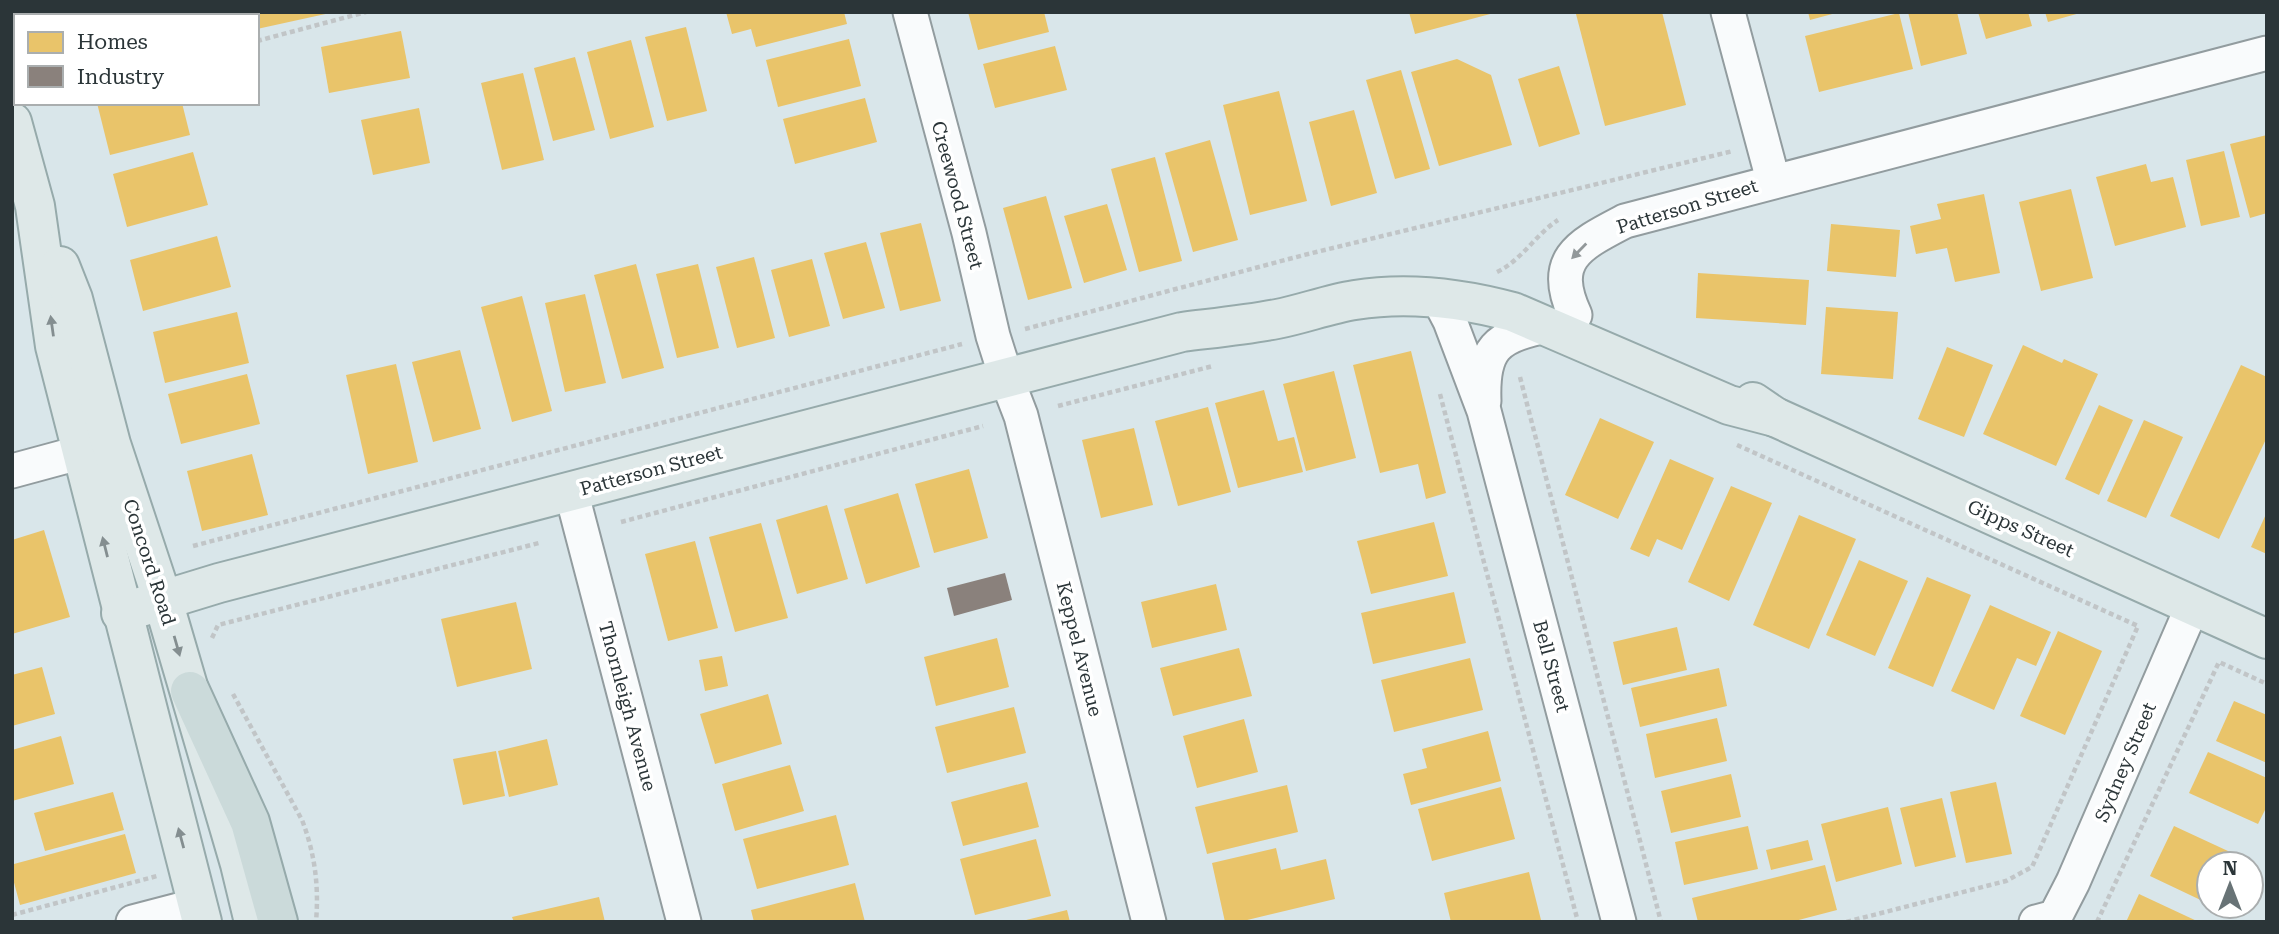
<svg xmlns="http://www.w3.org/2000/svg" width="2279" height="934" viewBox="0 0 2279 934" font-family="'Roboto Serif',serif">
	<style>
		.homes { fill: #e9c46a }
		.industry { fill: #8a817c }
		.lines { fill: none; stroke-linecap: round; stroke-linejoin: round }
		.minor-casing { stroke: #929c9f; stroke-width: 37 }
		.major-casing { stroke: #96aaab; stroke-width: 42 }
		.highway-casing { stroke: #96aaab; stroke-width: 42 }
		.path { stroke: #c1c5c7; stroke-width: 4.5; stroke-dasharray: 5 3.5; stroke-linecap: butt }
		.minor { stroke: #f9fbfc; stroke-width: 33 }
		.major { stroke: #dee8e8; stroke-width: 38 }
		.highway { stroke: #cbdada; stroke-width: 38 }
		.oneway { fill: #92989a }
		.oneway2 { fill: #848e90 }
		.labels { text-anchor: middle; stroke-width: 7; stroke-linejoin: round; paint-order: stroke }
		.street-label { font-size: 19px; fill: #2b3538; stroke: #fff }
	</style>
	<rect width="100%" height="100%" fill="#d9e6ea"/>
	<g class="homes">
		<polygon points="79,12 329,12 330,13 257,29 257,16 80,16"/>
		<polygon points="726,12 844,12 847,24 756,47 751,29 732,34"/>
		<polygon points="968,12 1044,12 1049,32 978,50"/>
		<polygon points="1409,12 1494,12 1494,13 1415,34"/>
		<polygon points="1585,12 1662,12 1686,105 1605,126 1576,14"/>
		<polygon points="1808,12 1836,12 1836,13 1810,20"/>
		<polygon points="1908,12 1957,12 1967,54 1921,66"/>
		<polygon points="1978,12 2028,12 2032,26 1986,39"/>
		<polygon points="2045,12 2079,12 2080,13 2048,22"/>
		<polygon points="1899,13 1913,69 1819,92 1805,36"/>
		<polygon points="686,27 707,111 667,121 645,37"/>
		<polygon points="401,31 410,78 329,93 321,47"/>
		<polygon points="849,39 861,86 778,107 766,60"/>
		<polygon points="631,40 654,127 610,139 587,52"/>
		<polygon points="1055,46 1067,90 995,108 983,64"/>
		<polygon points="575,57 595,130 553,141 534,68"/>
		<polygon points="1457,59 1491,75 1512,145 1439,166 1411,72"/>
		<polygon points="1559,66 1580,134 1539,147 1518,79"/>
		<polygon points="1401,70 1430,169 1395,179 1366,80"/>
		<polygon points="523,73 544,160 502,170 481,83"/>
		<polygon points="1279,91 1307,201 1250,215 1223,105"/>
		<polygon points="865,98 877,142 795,164 783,119"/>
		<polygon points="97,103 182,103 190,135 110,155"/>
		<polygon points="419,108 430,163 373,175 361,120"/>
		<polygon points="1354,110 1377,193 1331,206 1309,122"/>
		<polygon points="2267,135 2267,213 2250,218 2230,144"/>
		<polygon points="1210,140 1238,240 1193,252 1165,153"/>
		<polygon points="2224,151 2240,217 2201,226 2186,160"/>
		<polygon points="193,152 208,205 127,227 113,174"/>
		<polygon points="1155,157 1182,261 1139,272 1111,169"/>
		<polygon points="2146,164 2151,182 2173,177 2186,227 2115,246 2096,177"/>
		<polygon points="2071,189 2093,278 2041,291 2019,202"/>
		<polygon points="1984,194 2000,273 1955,282 1947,248 1916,254 1910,226 1941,219 1937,204"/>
		<polygon points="1046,196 1072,288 1028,300 1003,208"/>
		<polygon points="1107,204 1127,270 1084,283 1064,216"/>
		<polygon points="921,223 941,301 900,311 880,233"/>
		<polygon points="1831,224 1900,230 1896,277 1827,271"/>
		<polygon points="217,236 231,287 143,311 130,260"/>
		<polygon points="866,242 885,308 843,319 824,253"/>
		<polygon points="754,257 775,338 737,348 716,267"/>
		<polygon points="812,259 830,326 789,337 771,270"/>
		<polygon points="636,264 664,368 622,379 594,275"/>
		<polygon points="698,264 719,348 677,358 656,274"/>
		<polygon points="1698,273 1809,280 1806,325 1696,318"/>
		<polygon points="585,294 606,383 565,392 545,303"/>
		<polygon points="522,296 552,411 512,422 481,307"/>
		<polygon points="1826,307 1898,312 1893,379 1821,374"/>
		<polygon points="237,312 249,363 165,383 153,332"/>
		<polygon points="2023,345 2062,363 2064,359 2098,374 2056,466 1983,434"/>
		<polygon points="1947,347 1993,365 1964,437 1918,419"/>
		<polygon points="460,350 481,429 433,442 412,362"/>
		<polygon points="1411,351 1446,493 1426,499 1418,464 1380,473 1353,365"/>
		<polygon points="396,364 418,462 368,474 346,375"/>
		<polygon points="2241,365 2267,377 2267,437 2219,539 2170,516"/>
		<polygon points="1334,371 1356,458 1306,471 1283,384"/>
		<polygon points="247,374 260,424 181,444 168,394"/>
		<polygon points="1264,390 1278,441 1294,437 1303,472 1238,488 1215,403"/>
		<polygon points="2099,405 2133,420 2099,495 2065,479"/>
		<polygon points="1208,407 1231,492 1178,506 1155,421"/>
		<polygon points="1600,418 1654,442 1618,519 1565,495"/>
		<polygon points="2144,420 2183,437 2146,518 2107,501"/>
		<polygon points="1134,428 1153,505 1101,518 1082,440"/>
		<polygon points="252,454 268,515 202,531 187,471"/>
		<polygon points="1670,459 1714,478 1682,550 1657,539 1649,557 1630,549"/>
		<polygon points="969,469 988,538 934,553 915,484"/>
		<polygon points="1731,486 1772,503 1729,601 1688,582"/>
		<polygon points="898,493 920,567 866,584 844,509"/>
		<polygon points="827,505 848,579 797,594 776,520"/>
		<polygon points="2267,512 2267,554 2251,547"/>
		<polygon points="1799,515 1856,539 1809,649 1753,625"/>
		<polygon points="1434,522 1448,576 1371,594 1357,541"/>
		<polygon points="761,523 788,618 735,632 709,537"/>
		<polygon points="44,530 70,617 12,634 12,540"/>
		<polygon points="695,541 718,628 668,641 645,554"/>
		<polygon points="1859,560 1908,581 1875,656 1826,635"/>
		<polygon points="1927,577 1971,595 1933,687 1888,668"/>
		<polygon points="1216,584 1227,630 1152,648 1141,602"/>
		<polygon points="1454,592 1466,643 1373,664 1361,613"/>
		<polygon points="516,602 532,669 457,687 441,619"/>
		<polygon points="1990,605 2051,632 2036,666 2017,658 1994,710 1951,691"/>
		<polygon points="1677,627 1687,670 1623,685 1613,642"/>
		<polygon points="2058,631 2102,651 2065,735 2020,716"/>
		<polygon points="997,638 1009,687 936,706 924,657"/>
		<polygon points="1239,648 1252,696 1173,716 1160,668"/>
		<polygon points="722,656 728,686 705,691 699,660"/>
		<polygon points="1470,658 1483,710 1394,732 1381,680"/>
		<polygon points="42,667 55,714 12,726 12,675"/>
		<polygon points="1719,668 1727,706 1640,727 1631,688"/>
		<polygon points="768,694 782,744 715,764 700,714"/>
		<polygon points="2234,701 2267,715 2267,763 2216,741"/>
		<polygon points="1014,707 1026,753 947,773 935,727"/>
		<polygon points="1717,718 1727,761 1655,778 1646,734"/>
		<polygon points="1244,719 1258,772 1197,788 1183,736"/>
		<polygon points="1488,731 1501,781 1411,805 1403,774 1427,768 1422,749"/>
		<polygon points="61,736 74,784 12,801 12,750"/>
		<polygon points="547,739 558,785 509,797 498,751"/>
		<polygon points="496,751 505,796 463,805 453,759"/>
		<polygon points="2208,752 2267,778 2267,806 2258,824 2189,793"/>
		<polygon points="790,765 804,811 735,831 722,784"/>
		<polygon points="1731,774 1741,817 1671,833 1661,791"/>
		<polygon points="1027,782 1039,827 963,846 951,802"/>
		<polygon points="1996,782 2012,854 1966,863 1950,792"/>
		<polygon points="1287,785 1298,832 1207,854 1195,807"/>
		<polygon points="1501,787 1515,839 1432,861 1418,809"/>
		<polygon points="113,792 124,830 45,851 34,813"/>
		<polygon points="1942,798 1956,857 1915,867 1900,808"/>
		<polygon points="1888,807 1902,864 1836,882 1821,824"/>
		<polygon points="836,815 849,865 757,889 743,839"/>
		<polygon points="1748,826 1758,869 1684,885 1675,842"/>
		<polygon points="2174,826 2256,864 2209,864 2209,904 2150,876"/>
		<polygon points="125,834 136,873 20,905 12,875 12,859 14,864"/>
		<polygon points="1036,839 1051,896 975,915 960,859"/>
		<polygon points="1808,840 1813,860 1771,870 1766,850"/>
		<polygon points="1276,848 1281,870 1326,859 1335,899 1239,922 1225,922 1212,863"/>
		<polygon points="1825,865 1837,910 1791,922 1698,922 1692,898"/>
		<polygon points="1529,872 1541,920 1532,922 1451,922 1444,893"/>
		<polygon points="855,883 865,922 754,922 751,910"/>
		<polygon points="2139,894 2199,922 2126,922"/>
		<polygon points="599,897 605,922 514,922 512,917"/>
		<polygon points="1067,910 1070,922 1022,922 1022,921"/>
	</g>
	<polygon class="industry" points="1005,573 1012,600 954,616 947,588"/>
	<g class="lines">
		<g class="minor-casing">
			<g id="minor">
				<polyline points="910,12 969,233 993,336 1006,377 1021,416 1149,922"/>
				<polyline points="1728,12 1773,180"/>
				<polyline points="1437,296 1450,321 1484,411 1619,922"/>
				<path d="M1575 315C1549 259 1579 245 1625 221L2267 53"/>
				<path d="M1484 401C1482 349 1496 336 1546 326"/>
				<polyline points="12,471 108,445"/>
				<polyline points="571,491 684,922"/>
				<polyline points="133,922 198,905"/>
				<polyline points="2036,922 2055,917 2073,882 2193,605"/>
			</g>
		</g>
		<g class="major-casing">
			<g id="major">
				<polyline points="12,122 35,206 55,346 202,922"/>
				<polyline points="60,266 73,299 111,444 163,601 240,864 254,922"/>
				<polyline points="1753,402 1775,417 2267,639"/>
				<path d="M121 613 219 583 1182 332C1214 328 1246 325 1277 319 1303 314 1329 304 1355 300 1409 291 1461 298 1513 312L1729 405 1775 417"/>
			</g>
		</g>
		<g class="highway-casing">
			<polyline id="highway" points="190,691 250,822 278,922"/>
		</g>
		<g class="path">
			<polyline points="257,41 366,12"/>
			<path d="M1497 272C1522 260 1535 235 1558 220"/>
			<polyline points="1025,329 1304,255 1733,151"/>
			<polyline points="1520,377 1661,922"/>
			<polyline points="1440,394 1578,922"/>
			<polyline points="1058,406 1213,366"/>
			<polyline points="1737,445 2138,626 2032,867 2006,881 1846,922"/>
			<polyline points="621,522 983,426"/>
			<polyline points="193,546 962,344"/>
			<polyline points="212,638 218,625 539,543"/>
			<path d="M233 694 302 820C315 854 319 886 316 922"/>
			<polyline points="12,915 157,876"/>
			<polyline points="2097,922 2219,662 2267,684"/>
		</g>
		<use href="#minor" class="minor"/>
		<use href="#major" class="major"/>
		<use href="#highway" class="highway"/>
	</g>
	<defs><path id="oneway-solid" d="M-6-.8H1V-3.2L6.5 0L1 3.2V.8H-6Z" transform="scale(1.75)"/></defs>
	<use class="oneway" href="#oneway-solid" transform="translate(1579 251) rotate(134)"/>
	<g class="oneway2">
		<use href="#oneway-solid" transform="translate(52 326) rotate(-98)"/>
		<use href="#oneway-solid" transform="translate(105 547) rotate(-104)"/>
		<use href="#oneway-solid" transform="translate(177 646) rotate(74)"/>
		<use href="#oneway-solid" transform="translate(181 838) rotate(-105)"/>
	</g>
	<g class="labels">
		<g class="street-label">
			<text transform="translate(958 195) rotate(75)" y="7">Creewood Street</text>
			<text transform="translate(1687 206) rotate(-17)" y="7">Patterson Street</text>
			<text transform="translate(651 470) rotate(-15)" y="7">Patterson Street</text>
			<text transform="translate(2021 528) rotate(24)" y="7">Gipps Street</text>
			<text transform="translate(150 562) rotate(72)" y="7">Concord Road</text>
			<text transform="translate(1080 649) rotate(76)" y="7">Keppel Avenue</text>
			<text transform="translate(1552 666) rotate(75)" y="7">Bell Street</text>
			<text transform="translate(628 706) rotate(75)" y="7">Thornleigh Avenue</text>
			<text transform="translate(2125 762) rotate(-67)" y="7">Sydney Street</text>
		</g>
	</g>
	<rect width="2279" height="934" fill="none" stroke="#2b3538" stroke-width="28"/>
	<rect x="14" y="14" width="245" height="91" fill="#ffffff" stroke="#aaaeaf" stroke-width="2"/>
	<rect x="28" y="32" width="35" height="21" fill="#e9c46a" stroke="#aaaeaf" stroke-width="2"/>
	<text x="77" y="49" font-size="21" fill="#2b3538">Homes</text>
	<rect x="28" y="66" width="35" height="21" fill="#8a817c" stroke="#aaaeaf" stroke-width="2"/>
	<text x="77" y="84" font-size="21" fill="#2b3538">Industry</text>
	<g transform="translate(2230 885)"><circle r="33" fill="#ffffff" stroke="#aaaeaf" stroke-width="2"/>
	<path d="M0-5L12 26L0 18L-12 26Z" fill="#687376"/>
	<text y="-10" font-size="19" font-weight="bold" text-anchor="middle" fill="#2b3538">N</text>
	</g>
</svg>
